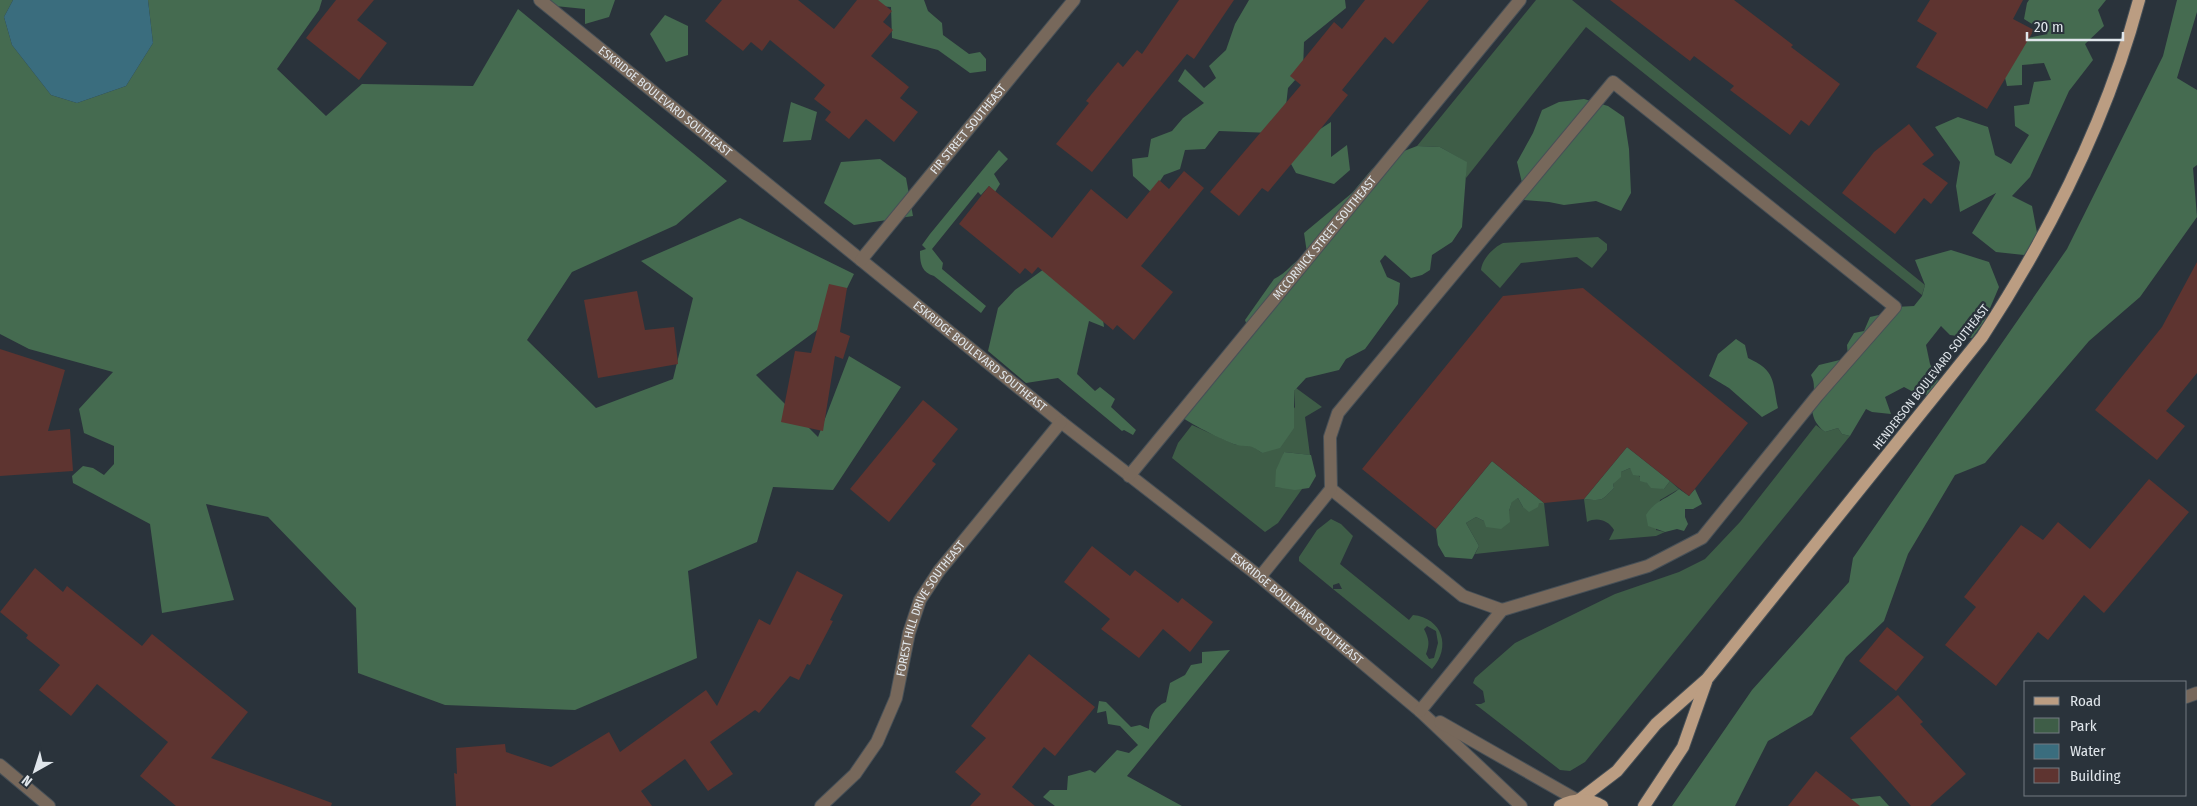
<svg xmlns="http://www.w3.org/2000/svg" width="2197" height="806" viewBox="0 0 2197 806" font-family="'Fira Sans Condensed',sans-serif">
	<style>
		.green { fill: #3e5d47; fill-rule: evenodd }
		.forest { fill: #456b50 }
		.water { fill: #3a6d7e }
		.building { fill: #5e3430 }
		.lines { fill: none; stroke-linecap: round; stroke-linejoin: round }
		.minor-casing { stroke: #475057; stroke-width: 14 }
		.major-casing { stroke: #475057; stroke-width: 14 }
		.minor { stroke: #77685b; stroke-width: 12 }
		.major { stroke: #bb9d82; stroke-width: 12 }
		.labels { text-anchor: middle; stroke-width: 5; stroke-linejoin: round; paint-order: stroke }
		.street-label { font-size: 12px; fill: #e0e6eb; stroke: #2a333b }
	</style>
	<rect width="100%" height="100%" fill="#2a333b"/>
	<g class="green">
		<polygon points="1536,0 1572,0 1925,285 1922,295 1586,27 1466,178 1466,162 1440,147 1417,146"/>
		<path d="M1598 237 1607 244V250L1592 268 1577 257 1521 263 1500 288 1481 270C1482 259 1494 247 1503 243Z"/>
		<polygon points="1296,388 1322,407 1305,417 1310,455 1284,452 1275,487 1302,489 1278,523 1265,532 1172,458 1178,443 1192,425 1236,445 1251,445 1262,453 1295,407 1294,391"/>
		<polygon points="1816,425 1825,432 1838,428 1842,434 1850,436 1585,762 1570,771 1560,770 1475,704 1481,704 1485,702 1483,691 1473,683 1475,678 1515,643 1615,594 1679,572 1705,559 1740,522"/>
		<path d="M1630 468 1647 483 1664 489 1670 481 1679 489 1660 500 1656 530 1665 532 1656 536 1609 540 1614 530C1608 520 1597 517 1587 522L1584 499C1603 501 1601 501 1614 488L1613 484 1621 472Z"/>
		<polygon points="1518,498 1523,507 1539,502 1544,503 1549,546 1475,554 1479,546 1466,523 1476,517 1484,521 1509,511 1512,501"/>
		<path d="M1331 519 1341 524 1353 536 1340 564 1409 620 1413 615C1442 618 1452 647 1432 669L1333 589H1342L1339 583 1333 585V589L1299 561V557L1317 530ZM1427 626 1436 631 1438 643 1434 658 1429 659 1426 654C1430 644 1429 639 1424 629Z"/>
	</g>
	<g class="forest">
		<polygon points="0,0 13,0 4,17 12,45 51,95 77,103 126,86 153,43 148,0 322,0 319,10 277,69 326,116 362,84 473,86 518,9 727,181 676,225 572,272 527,340 596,408 673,379 693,298 641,261 740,218 854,274 832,319 756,375 818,437 849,356 901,387 833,490 773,487 757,542 688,571 697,658 575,710 445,705 358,673 356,608 268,517 206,504 234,600 162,613 150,524 73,483 72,476 83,466 93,468 104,475 114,464 114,446 84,433 79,409 113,372 29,349 0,334"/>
		<polygon points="534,0 615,0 609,17 585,24 585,9 535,4"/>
		<polygon points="878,0 924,0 928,11 942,23 943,35 969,54 980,52 986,59 986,71 970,73 938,50 892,38 891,7 879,6"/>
		<polygon points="1249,0 1345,0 1346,8 1304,42 1303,71 1288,88 1284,124 1311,135 1331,122 1331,157 1347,145 1350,170 1334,184 1296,173 1274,133 1219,131 1205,149 1185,150 1180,169 1164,175 1152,193 1133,176 1132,159 1148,157 1151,139 1172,131 1183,118 1204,103 1178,81 1185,69 1204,88 1216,78 1209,66 1226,50 1235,24"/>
		<polygon points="2029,0 2106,0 2098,10 2104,26 2085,44 2093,60 2069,91 2030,177 2012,196 2032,206 2038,238 2024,255 1996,252 1972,233 1996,193 1960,212 1956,186 1960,162 1935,127 1958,117 1988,127 1995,155 2011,164 2029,135 2015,126 2014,106 2029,104 2034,82 2051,80 2044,63 2022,65 2022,85 2007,86 2000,57 2007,42 2048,34 2024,19 2027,3"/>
		<polygon points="2177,0 2197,0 2197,12 2177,78 2197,90 2197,165 2193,168 2197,217 2140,297 2089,341 1985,463 1955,475 1908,554 1884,621 1846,657 1812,715 1768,741 1735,806 1672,806 1752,690 1849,582 1853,558 2067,249 2163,56"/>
		<polygon points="665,15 688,26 688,55 666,62 650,34"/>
		<polygon points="1584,99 1608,106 1624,117 1629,149 1631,193 1621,211 1596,201 1564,205 1549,202 1524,200 1524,191 1517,162 1533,133 1542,110 1559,102"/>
		<polygon points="791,102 817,112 811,140 783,142"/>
		<path d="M1417 146 1440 147 1467 162 1462 227 1452 242 1432 255 1430 270 1422 275 1411 278 1385 255 1380 261 1387 277 1400 283 1398 304 1365 349 1346 359 1339 370 1306 378 1294 391V428L1280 448 1262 453C1248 443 1251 448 1237 445 1228 443 1191 424 1183 418L1250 334 1245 320 1274 279C1287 273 1295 260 1307 253L1304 233 1352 193 1372 169 1391 156Z"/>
		<path d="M999 150 1008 159 994 174 1000 184 995 192 989 186 981 195 978 192 932 249 943 263 942 269 986 306 981 313 934 276C921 272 920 263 920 251L926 249 922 245 930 234Z"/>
		<polygon points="880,159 906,178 913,216 854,225 824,203 841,162"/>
		<path d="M1951 250 1989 262 1999 287 1985 320 1972 338 1950 335 1941 326 1926 345 1930 364 1939 383 1936 396 1917 394 1904 387 1885 397 1891 414 1872 412 1866 409 1850 436 1842 434 1838 428 1825 432C1800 412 1821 393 1811 375L1819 365 1848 358 1847 345 1854 333 1864 331 1870 317 1883 314 1887 302 1895 307 1914 306 1922 296 1925 285 1915 260Z"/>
		<polygon points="1044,269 1098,281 1104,327 1089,321 1077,374 1095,391 1100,387 1115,399 1111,407 1136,430 1133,435 1124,430 1122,431 1058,378 1026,383 988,351 998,308 1015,290"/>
		<path d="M1736 339 1745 345 1748 358C1776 371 1772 380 1778 408L1762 417 1729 388 1709 376 1718 354Z"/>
		<path d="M1627 447 1670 481 1664 489 1651 488 1647 483 1640 481V476L1633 475 1630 468 1621 472V477L1613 484 1614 488C1601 501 1603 501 1584 499Z"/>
		<polygon points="1284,452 1311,455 1316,476 1309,488 1295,490 1275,487 1276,470"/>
		<polygon points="1492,461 1544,503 1539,503 1538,507 1529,512 1523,507 1518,498 1512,502 1509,511 1510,522 1501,529 1486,527 1484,521 1476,517 1466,523 1479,546 1472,559 1445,557 1438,545 1436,529"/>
		<path d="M1679 489 1689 496 1695 489 1702 504 1693 509H1685V517L1688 524 1684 531 1677 529 1665 532 1648 526 1646 515C1654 501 1667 499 1679 489Z"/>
		<path d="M1230 650 1127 776 1182 806H1055L1043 797 1050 790H1067L1068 776 1090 770 1095 773 1117 750 1129 753 1138 745 1120 726 1108 724 1106 711 1097 713 1099 701 1106 702 1131 727 1140 725 1149 729C1149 717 1154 707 1166 702L1170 683 1185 675 1191 665 1202 663V652Z"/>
		<polygon points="1880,796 1889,806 1846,806 1851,799"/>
	</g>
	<polygon class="water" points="13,0 148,0 153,43 126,86 77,103 51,95 12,45 4,17"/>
	<g class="building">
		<polygon points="336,0 374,0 357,20 387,43 359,80 306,38"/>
		<polygon points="722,0 798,0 834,29 857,0 878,0 892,11 883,22 893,30 871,56 909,87 900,98 918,112 894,142 866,119 849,139 825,120 831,112 814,99 825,85 770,40 762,51 751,42 743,51 705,21"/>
		<polygon points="1179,0 1234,0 1194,59 1187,54 1092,172 1056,144 1089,103 1086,101 1118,62 1123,67 1137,50 1142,54"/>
		<polygon points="1365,0 1429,0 1393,44 1385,37 1342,90 1348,95 1314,137 1268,192 1262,188 1239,216 1210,192 1301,85 1290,76 1334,22 1342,29"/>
		<polygon points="1610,0 1734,0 1793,45 1791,47 1840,84 1809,126 1801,120 1790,135 1730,90 1734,86 1694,56 1690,61"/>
		<polygon points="1930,0 2023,0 2013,19 2034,30 1987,109 1916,67 1937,33 1917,21"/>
		<polygon points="1909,124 1934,155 1922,164 1948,183 1931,204 1924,198 1895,234 1842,193 1874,152"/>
		<polygon points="1184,171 1204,188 1141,266 1173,292 1134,340 1117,325 1113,330 1038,267 1032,274 1025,268 1020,274 959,224 989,186 1052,238 1091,189 1127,219 1159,180 1169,189"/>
		<polygon points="2197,262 2197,373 2166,411 2185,426 2157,460 2095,410 2162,327"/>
		<polygon points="829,284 847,288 840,332 850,336 843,359 835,356 823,431 781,422 795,351 811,353"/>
		<polygon points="1583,288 1748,423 1689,496 1627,447 1584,499 1544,503 1492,461 1436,529 1362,469 1503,296"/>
		<polygon points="637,291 645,330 674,327 678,364 598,378 584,300"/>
		<polygon points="0,349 65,370 48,431 70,429 73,471 0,476"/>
		<polygon points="923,400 958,429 932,461 936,464 889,522 850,489"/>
		<polygon points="2149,479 2189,512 2104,613 2084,595 2048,640 2038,632 1996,686 1945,645 1976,607 1964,597 2021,525 2043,540 2058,522 2090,549"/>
		<polygon points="1092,546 1130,576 1135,570 1178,603 1182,598 1213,622 1190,652 1163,629 1139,658 1101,629 1110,619 1064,582"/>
		<polygon points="35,568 63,592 67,586 142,646 152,634 248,712 211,758 332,803 331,806 176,806 140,776 168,742 97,684 71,716 39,690 60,665 26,638 28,635 0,612"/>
		<polygon points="797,571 843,595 830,620 833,621 810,665 807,664 799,680 790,676 759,713 755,710 710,742 733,774 708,791 685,759 641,791 652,806 456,806 454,773 457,774 456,748 505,744 506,752 551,767 609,732 620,752 706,690 717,706 759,619 770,625"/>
		<polygon points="1887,627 1924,657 1896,691 1859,661"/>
		<polygon points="1029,654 1095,707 1055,756 1044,747 1012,787 1035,806 970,806 981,794 955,772 986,738 971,726"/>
		<polygon points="1898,695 1923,722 1920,724 1966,774 1930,806 1911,806 1850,738"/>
		<polygon points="1816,771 1860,806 1788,806"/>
	</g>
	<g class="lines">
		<g class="minor-casing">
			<g id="minor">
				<path id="s1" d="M540 0 1061 422 1260 577 1420 711 1521 806"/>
				<path id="s2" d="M861 260 1074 0"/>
				<path id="s3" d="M1129 476 1520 0"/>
				<polyline points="1331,489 1463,596 1502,610"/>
				<polyline points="1260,577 1331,489 1330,437 1338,413 1613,82 1895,307 1817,396 1702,538 1648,566 1502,610 1420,711"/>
				<polyline points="2186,697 2197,693"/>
				<polyline points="1440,722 1577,800"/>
				<polyline points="0,765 49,806"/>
				<path id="s4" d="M821 806 855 774 877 742 896 698 909 633 920 600 939 571 1061 422"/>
			</g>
		</g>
		<g class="major-casing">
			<g id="major">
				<path d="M1579 800 1617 771 1656 724 1707 679 1982 337C2050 233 2107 120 2139 0"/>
				<path d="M1560 806C1574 799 1588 798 1602 806"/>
				<polyline points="1644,806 1683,747 1706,682"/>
			</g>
		</g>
		<use href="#minor" class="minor"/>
		<use href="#major" class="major"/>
	</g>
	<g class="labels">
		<g class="street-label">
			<text dy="4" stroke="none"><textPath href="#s1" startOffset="161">ESKRIDGE BOULEVARD SOUTHEAST</textPath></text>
			<text dy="4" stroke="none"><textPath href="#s2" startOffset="169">FIR STREET SOUTHEAST</textPath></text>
			<text dy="4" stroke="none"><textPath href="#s3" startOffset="308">MCCORMICK STREET SOUTHEAST</textPath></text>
			<text dy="4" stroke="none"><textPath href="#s1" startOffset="566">ESKRIDGE BOULEVARD SOUTHEAST</textPath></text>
			<text transform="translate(1931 377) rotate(-52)" y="4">HENDERSON BOULEVARD SOUTHEAST</text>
			<text dy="4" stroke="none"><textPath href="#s1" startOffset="971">ESKRIDGE BOULEVARD SOUTHEAST</textPath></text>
			<text dy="4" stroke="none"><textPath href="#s4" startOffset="231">FOREST HILL DRIVE SOUTHEAST</textPath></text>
		</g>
	</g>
	<rect x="2024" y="681" width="162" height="115" fill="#2a333b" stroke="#737b81"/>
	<rect x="2034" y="697" width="25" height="8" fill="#bb9d82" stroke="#737b81"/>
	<text x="2070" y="706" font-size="15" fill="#e0e6eb">Road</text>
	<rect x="2034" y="718" width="25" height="15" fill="#3e5d47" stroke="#737b81"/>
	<text x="2070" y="731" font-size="15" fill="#e0e6eb">Park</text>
	<rect x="2034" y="744" width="25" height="15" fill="#3a6d7e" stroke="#737b81"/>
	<text x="2070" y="756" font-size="15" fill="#e0e6eb">Water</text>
	<rect x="2034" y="768" width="25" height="15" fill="#5e3430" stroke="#737b81"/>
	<text x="2070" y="781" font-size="15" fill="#e0e6eb">Building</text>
	<g transform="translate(35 771) rotate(219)" stroke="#2a333b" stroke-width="4" paint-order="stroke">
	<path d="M0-4L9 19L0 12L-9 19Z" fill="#e0e6eb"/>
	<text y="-8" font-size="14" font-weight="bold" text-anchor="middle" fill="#e0e6eb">N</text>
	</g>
	<path d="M2027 32v8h96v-8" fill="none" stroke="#e0e6eb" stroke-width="2.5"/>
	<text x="2034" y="32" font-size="15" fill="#e0e6eb" stroke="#2a333b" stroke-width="4" paint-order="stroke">20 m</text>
</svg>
